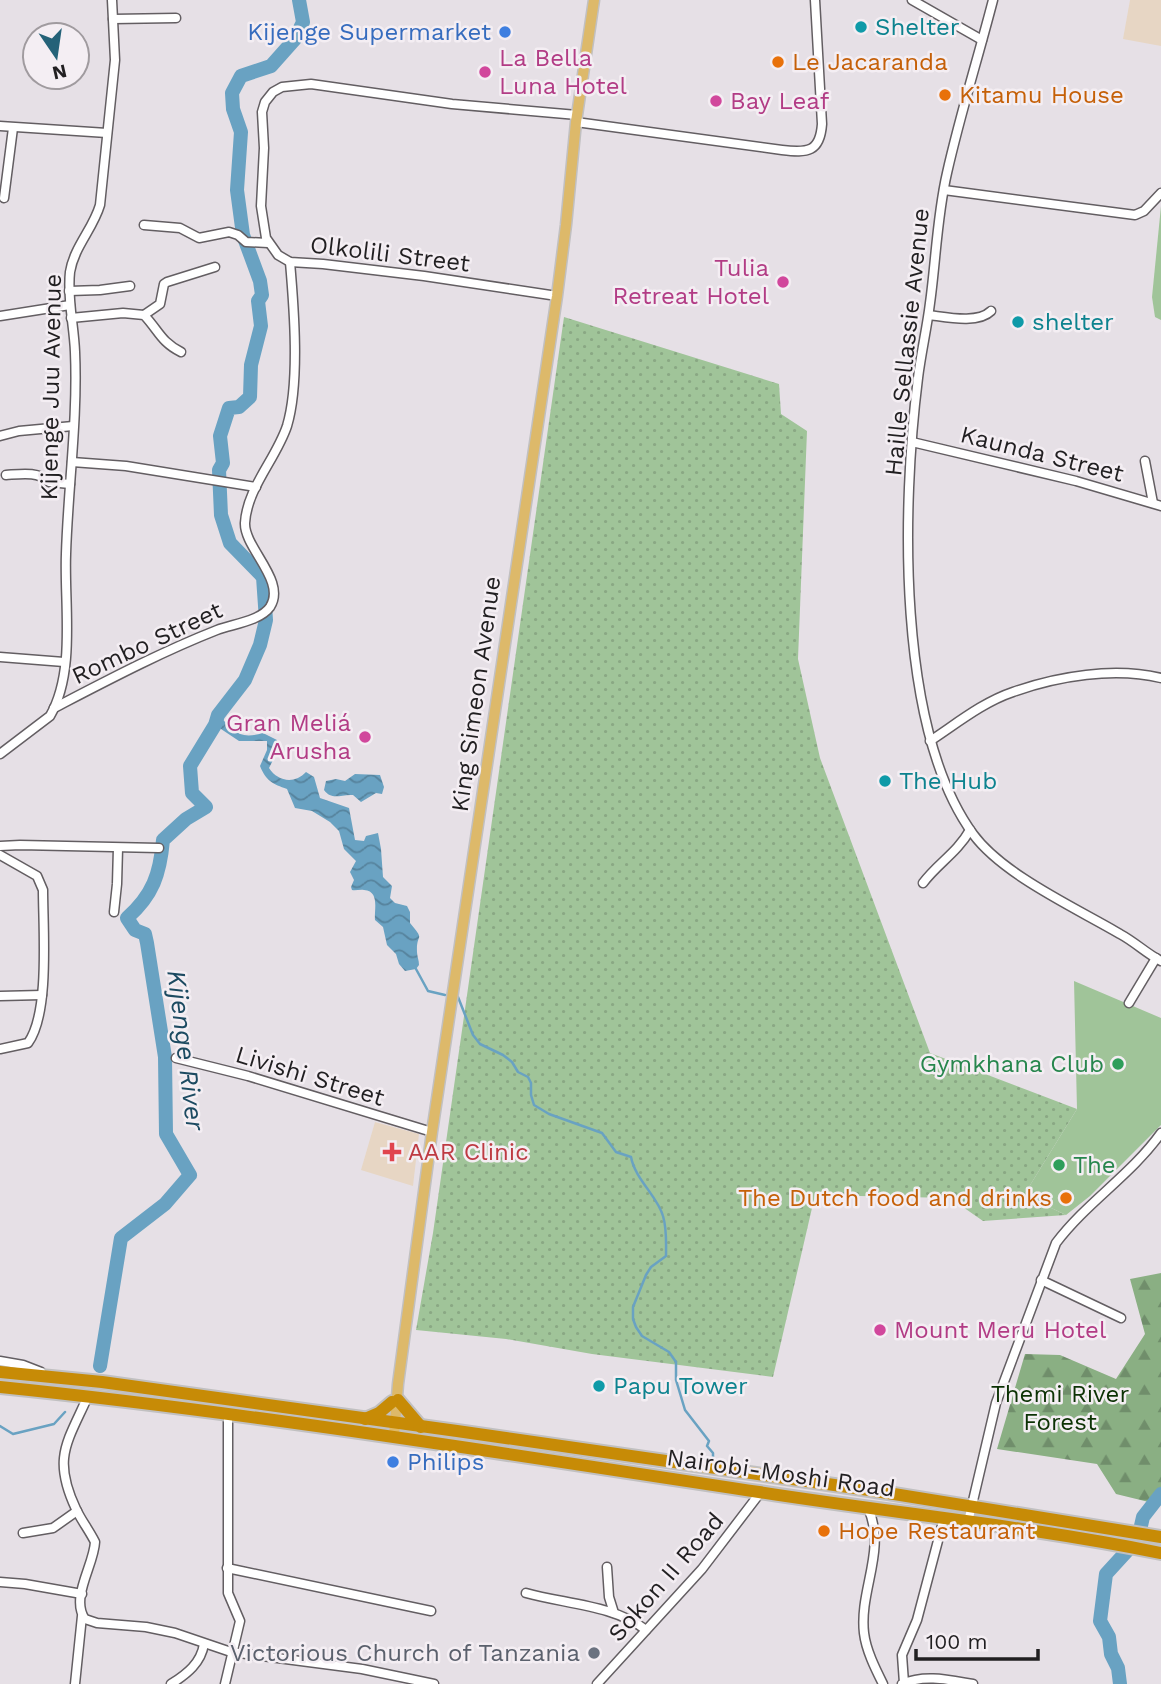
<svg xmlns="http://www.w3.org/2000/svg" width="1161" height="1684" viewBox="0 0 1161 1684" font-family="'Work Sans',sans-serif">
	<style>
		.medical { fill: #e7d6c4 }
		.grass { fill: url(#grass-dots) }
		.forest { fill: url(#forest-firs) }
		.garden { fill: #a0c499 }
		.water { fill: url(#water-waves) }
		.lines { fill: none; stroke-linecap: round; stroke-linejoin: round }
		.stream { stroke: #69a2c2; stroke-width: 2.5 }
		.river { stroke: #69a2c2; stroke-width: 14 }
		.minor-casing { stroke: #635e62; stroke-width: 11 }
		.major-casing { stroke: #c1c0c1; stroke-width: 13 }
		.highway-casing { stroke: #c1c0c1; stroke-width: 16 }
		.minor { stroke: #fff; stroke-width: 8 }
		.major { stroke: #ddb96a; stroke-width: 10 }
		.highway { stroke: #c78b06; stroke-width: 12 }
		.culture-dot { fill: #0f9aa8; stroke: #f4eef3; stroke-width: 2.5 }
		.shop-dot { fill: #3f7fe0; stroke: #f4eef3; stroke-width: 2.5 }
		.food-dot { fill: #e8710a; stroke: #f4eef3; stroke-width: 2.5 }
		.hotel-dot { fill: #d1479c; stroke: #f4eef3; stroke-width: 2.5 }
		.leisure-dot { fill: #2e9e5b; stroke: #f4eef3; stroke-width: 2.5 }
		.health-dot { fill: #e0444e; stroke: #f4eef3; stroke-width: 2.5 }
		.worship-dot { fill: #6b7280; stroke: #f4eef3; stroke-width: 2.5 }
		.labels { text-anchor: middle; stroke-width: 5; stroke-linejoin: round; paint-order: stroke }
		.culture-label { font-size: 24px; fill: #0d838f; stroke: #f4eef3; text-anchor: start }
		.shop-label { font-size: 24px; fill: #366cbe; stroke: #f4eef3; text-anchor: end }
		.hotel-label { font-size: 24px; fill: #b23c85; stroke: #f4eef3; text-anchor: start }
		.food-label { font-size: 24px; fill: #c56008; stroke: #f4eef3; text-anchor: start }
		.street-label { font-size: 24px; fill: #211f21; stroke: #f4eef3 }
		.leisure-label { font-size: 24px; fill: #27864d; stroke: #f4eef3; text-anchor: end }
		.health-label { font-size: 24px; fill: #be3a42; stroke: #f4eef3; text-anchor: start }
		.park-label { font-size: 24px; fill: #0c3204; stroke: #f4eef3 }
		.worship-label { font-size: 24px; fill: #5b616d; stroke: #f4eef3; text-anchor: end }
		.water-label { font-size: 26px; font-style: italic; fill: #1c4a61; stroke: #f4eef3 }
	</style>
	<defs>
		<pattern id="grass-dots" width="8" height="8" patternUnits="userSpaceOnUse" patternTransform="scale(1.75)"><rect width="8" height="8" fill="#a0c499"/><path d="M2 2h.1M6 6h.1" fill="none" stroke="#8aa884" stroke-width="1.8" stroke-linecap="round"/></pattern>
		<pattern id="forest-firs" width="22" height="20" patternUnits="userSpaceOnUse" patternTransform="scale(1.75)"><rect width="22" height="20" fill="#8aaf83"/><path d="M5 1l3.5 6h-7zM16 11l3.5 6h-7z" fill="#708e6b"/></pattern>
		<pattern id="water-waves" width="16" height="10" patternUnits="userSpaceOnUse" patternTransform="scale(1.75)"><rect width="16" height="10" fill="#69a2c2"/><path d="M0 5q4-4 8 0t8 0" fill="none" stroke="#56839d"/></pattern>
	</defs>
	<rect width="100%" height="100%" fill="#e6e0e6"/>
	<g class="medical">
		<polygon points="1130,0 1161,0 1161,46 1123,39"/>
		<polygon points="375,1122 419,1134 413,1186 361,1170"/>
	</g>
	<polygon class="grass" points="564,317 779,384 781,414 807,431 798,659 820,758 930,1053 1077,1109 1024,1195 1066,1215 983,1221 950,1198 815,1195 773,1377 592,1354 506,1339 416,1330 433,1233"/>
	<polygon class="forest" points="1161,1273 1161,1505 1116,1494 1097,1464 997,1449 1025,1354 1060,1355 1116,1379 1145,1334 1130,1279"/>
	<g class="garden">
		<polygon points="1161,206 1161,320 1155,317 1152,297"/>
		<polygon points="1074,981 1161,1018 1161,1125 1090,1196 1066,1215 1024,1195 1077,1109"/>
	</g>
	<g class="water">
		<path d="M218 715C235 731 238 740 263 733L277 740 278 750 269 768C278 782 295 784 306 772L314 777 320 798 349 808 355 840 364 841 366 836 378 833 381 849 383 877 392 886 390 898 395 903 407 906 410 912V923C426 942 416 932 417 952 417 956 419 960 419 965L416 969 405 971 399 964 396 954 387 945 383 927 375 920C374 910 380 891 364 890 360 889 356 891 352 890L351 887 354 880 350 872 356 861 344 849 339 831 330 822 312 811 295 808 287 789C273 784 266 781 260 766L267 750V741H239L215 725Z"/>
		<path d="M355 774 380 775 384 787 382 794 376 793 361 802 353 795C341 794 332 801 324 790L326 781 336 779 345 781Z"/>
	</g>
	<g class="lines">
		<g class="stream">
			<polyline points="416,969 428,991 445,995"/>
			<path d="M458 997 473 1035 480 1044 503 1055 512 1062 518 1072 528 1077 531 1083V1095L534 1105 549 1114 602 1133 616 1152 631 1157C635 1179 658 1197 663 1216 667 1229 666 1243 666 1256L651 1267 646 1275 633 1307V1319L636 1327 642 1336 669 1352 676 1362V1380L685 1410 709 1441 707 1446 713 1453V1460"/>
			<polyline points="0,1426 13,1434 54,1424 65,1412"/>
		</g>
		<g class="river">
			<path d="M100 1366 121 1238 165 1204 190 1175 166 1134 165 1057 147 943 145 934 135 930 127 918C153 895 160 874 163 840L186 819 206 807 192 793 190 766 215 725 218 715 245 680 260 645 266 620 263 577 230 543 221 515 219 470 223 463 220 436 229 408 239 407 250 397 251 365 261 326 258 301 262 295 260 281 243 235 237 190 241 132 233 109 232 93 241 76 271 66 295 39 303 22 299 0"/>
			<polyline points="1120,1684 1118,1668 1111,1654 1109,1637 1100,1621 1106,1574 1138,1539 1143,1517 1161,1494"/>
		</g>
		<g class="minor-casing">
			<g id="minor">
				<polyline points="912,0 982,40"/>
				<path d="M993 0C978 58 960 115 947 173 937 216 936 260 930 303 927 328 921 353 918 378 902 504 896 728 973 834 1003 875 1076 908 1120 934 1135 942 1147 954 1161 961"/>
				<polyline points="113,19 176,18"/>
				<path d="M576 122 782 150C808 153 820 152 822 124L815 0"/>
				<polyline points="0,126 107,133"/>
				<polyline points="944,190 1135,215 1144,211 1161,193"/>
				<polyline points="4,198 13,128"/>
				<polyline points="144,225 180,228 199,238 229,232 238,235 246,242 268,243"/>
				<polyline points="69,291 100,290 130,286"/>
				<polyline points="557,296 424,276 323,264 290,262 278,255 266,238 261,206 264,148 262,112 265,102 273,92 282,87 311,84 452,104 577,115"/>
				<polyline points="144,315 160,304 164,284 167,282 215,267"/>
				<path d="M929 315C946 317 978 324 991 311"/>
				<polyline points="0,316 70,305"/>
				<path d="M71 318 123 313 144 315C159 331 161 342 181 352"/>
				<polyline points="0,436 19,431 73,426"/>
				<polyline points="912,442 1076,481 1161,506"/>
				<polyline points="1145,461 1153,503"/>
				<polyline points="72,462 126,466 256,487"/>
				<path d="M6 475C21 474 38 471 49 482L70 484"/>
				<polyline points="0,657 64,662"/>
				<path d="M54 708C108 680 161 652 217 630 233 624 260 621 270 607 287 581 244 548 245 523 247 488 276 459 287 426 300 383 294 308 290 262"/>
				<path d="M930 741C956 724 983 702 1013 692 1058 676 1114 667 1161 678"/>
				<path d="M0 754 50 716C76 671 64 604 66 554 68 487 78 419 75 352 74 325 67 299 70 272 74 247 93 229 100 205L115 60 112 0"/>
				<polyline points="0,846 20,845 159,848"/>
				<path d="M0 855 37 876 43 890C43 929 50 1013 28 1043L0 1049"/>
				<path d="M923 883C938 863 957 853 970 830"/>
				<polyline points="114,912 117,884 118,848"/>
				<polyline points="0,996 42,995"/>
				<polyline points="1129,1003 1156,958"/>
				<polyline points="176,1058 248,1076 432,1132"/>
				<polyline points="1041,1280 1121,1318"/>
				<polyline points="0,1361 23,1365 41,1372"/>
				<path d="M88 1396C67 1443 52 1458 76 1509 81 1520 89 1530 95 1542 94 1565 70 1598 85 1619L97 1623 146 1627 175 1633 231 1652 362 1669 434 1684"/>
				<path d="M868 1508C887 1550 859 1590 864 1633 866 1650 875 1668 883 1684"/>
				<path d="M968 1522 996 1403 1056 1243C1087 1202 1131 1175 1161 1133"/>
				<polyline points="23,1533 53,1528 77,1511"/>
				<polyline points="607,1567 609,1597 614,1613"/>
				<polyline points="227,1568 431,1611"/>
				<polyline points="0,1582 25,1584 82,1594"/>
				<path d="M526 1593C565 1604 614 1605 646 1630"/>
				<polyline points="904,1683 902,1655 917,1620 944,1518"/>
				<polyline points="75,1684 82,1616"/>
				<path d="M171 1684C187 1674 201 1663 204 1644"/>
				<polyline points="225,1684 240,1621 228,1593 228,1415"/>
				<polyline points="597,1684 702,1569 760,1493"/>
				<path d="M902 1684C925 1674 949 1680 973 1684"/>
			</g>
		</g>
		<g class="major-casing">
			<polyline id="major" points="394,1436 398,1384 432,1132 557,296 566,225 576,122 594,0"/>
		</g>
		<g class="highway-casing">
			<g id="highway">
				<polyline points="0,1372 102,1382 457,1431 869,1490 1161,1537"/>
				<path d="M0 1387C254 1413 506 1454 759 1492 893 1513 1028 1526 1161 1553"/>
				<polyline points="398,1400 421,1427"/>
				<polyline points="365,1419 379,1413 392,1402"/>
			</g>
		</g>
		<use href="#minor" class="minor"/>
		<use href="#major" class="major"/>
		<use href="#highway" class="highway"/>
	</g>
	<g class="culture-dot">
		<circle cx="861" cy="27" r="7"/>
		<circle cx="1018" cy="322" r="7"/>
		<circle cx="885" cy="781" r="7"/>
		<circle cx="599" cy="1386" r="7"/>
	</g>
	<g class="shop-dot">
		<circle cx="505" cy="32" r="7"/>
		<circle cx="393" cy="1462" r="7"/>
	</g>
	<g class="food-dot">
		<circle cx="778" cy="62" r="7"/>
		<circle cx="945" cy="95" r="7"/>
		<circle cx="1066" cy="1198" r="7"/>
		<circle cx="824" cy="1531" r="7"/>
	</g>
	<g class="hotel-dot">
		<circle cx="485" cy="72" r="7"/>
		<circle cx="716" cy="101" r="7"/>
		<circle cx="783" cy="282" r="7"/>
		<circle cx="365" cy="737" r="7"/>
		<circle cx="880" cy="1330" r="7"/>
	</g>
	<g class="leisure-dot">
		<circle cx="1118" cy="1064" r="7"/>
		<circle cx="1059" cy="1165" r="7"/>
	</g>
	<path class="health-dot" d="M388.5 1141.5h7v7h7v7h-7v7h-7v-7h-7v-7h7z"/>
	<circle class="worship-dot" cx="594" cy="1653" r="7"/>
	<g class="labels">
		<g class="culture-label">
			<text x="875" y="35">Shelter</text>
			<text x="1032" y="330">shelter</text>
			<text x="899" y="789">The Hub</text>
			<text x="613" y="1394">Papu Tower</text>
		</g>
		<g class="shop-label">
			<text x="491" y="40">Kijenge Supermarket</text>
			<text x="407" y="1470" text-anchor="start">Philips</text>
		</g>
		<g class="hotel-label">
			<text x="499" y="66">La Bella<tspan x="499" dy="28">Luna Hotel</tspan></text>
			<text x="730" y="109">Bay Leaf</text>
			<text x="769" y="276" text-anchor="end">Tulia<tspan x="769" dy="28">Retreat Hotel</tspan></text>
			<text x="351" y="731" text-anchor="end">Gran Meliá<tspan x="351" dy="28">Arusha</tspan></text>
			<text x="894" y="1338">Mount Meru Hotel</text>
		</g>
		<g class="food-label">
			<text x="792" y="70">Le Jacaranda</text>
			<text x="959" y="103">Kitamu House</text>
			<text x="1052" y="1206" text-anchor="end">The Dutch food and drinks</text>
			<text x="838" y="1539">Hope Restaurant</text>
		</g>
		<g class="street-label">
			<text transform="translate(390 254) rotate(7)" y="8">Olkolili Street</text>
			<text transform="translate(907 342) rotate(-84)" y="8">Haille Sellassie Avenue</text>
			<text transform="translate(51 387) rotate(-89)" y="8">Kijenge Juu Avenue</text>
			<text transform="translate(1042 454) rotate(14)" y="8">Kaunda Street</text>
			<text transform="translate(147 643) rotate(-25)" y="8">Rombo Street</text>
			<text transform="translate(476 694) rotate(-82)" y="8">King Simeon Avenue</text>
			<text transform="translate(310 1076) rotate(17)" y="8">Livishi Street</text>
			<text transform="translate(781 1473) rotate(8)" y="8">Nairobi-Moshi Road</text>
			<text transform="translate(666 1577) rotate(-49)" y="8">Sokon II Road</text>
		</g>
		<g class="leisure-label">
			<text x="1104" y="1072">Gymkhana Club</text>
			<text x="1073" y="1173" text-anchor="start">The</text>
		</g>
		<g class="health-label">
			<text x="408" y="1160">AAR Clinic</text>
		</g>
		<g class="park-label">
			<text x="1060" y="1402">Themi River<tspan x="1060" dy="28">Forest</tspan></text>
		</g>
		<g class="worship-label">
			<text x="580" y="1661">Victorious Church of Tanzania</text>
		</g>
		<g class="water-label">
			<text transform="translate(186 1050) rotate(83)" y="9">Kijenge River</text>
		</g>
	</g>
	<g transform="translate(56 56) rotate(167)"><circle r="33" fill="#f4eef3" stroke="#a09b9f" stroke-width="2"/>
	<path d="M0-5L12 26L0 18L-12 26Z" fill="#246278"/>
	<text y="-10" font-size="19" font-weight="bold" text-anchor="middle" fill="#211f21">N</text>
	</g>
	<path d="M916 1649v10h122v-10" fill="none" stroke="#211f21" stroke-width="3.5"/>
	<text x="926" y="1649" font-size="21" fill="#211f21" stroke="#f4eef3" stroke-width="5" paint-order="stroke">100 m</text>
</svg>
